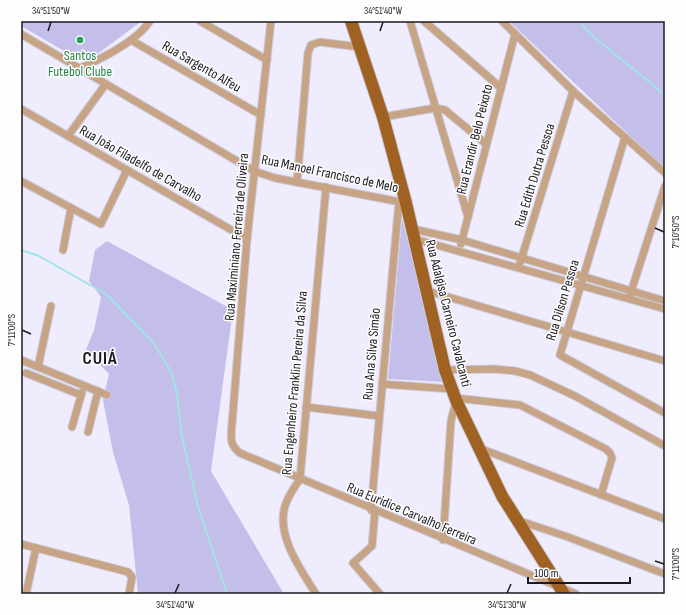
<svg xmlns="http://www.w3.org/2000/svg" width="686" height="615" viewBox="0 0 686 615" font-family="'Sofia Sans Condensed',sans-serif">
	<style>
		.green { fill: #c4beea }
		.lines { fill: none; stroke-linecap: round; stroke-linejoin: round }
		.stream { stroke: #9fe5e6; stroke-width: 2 }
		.minor-casing { stroke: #cdcbda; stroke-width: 9 }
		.primary-casing { stroke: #cdcbda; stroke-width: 14 }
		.minor { stroke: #c7a486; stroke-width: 7 }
		.primary { stroke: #9f6222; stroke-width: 12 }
		.ticks { fill: none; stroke: #1a1821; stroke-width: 1.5 }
		.leisure-dot { fill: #2e9e5b; stroke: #fdfdfd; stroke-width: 1.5 }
		.labels { text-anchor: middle; stroke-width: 3; stroke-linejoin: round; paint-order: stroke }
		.leisure-label { font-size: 14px; fill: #27864d; stroke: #fdfdfd }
		.street-label { font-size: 14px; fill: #1a1821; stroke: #fdfdfd }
		.district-label { font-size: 18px; font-weight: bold; letter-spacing: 1px; fill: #1a1821; stroke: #fdfdfd }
		.neatline { fill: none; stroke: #1a1821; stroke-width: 1.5 }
		.ticks-label { font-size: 10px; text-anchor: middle; fill: #1a1821 }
	</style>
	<rect width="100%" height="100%" fill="#efedfd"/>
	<g class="green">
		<polygon points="21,21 142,21 96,55 78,59 21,26"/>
		<polygon points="509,21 665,21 665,169"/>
		<polygon points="402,218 443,382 388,379"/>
		<polygon points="107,241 233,310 211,471 284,594 138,594 129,505 113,452 103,400 109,374 86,350 94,330 101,297 89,281 95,250"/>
	</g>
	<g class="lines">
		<g class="stream">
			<polyline points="580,21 588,32 665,95"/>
			<polyline points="21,250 39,256 106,294 153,342 172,373 177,394 181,432 198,507 227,594"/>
		</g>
		<g class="minor-casing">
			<g id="minor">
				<polyline points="200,21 267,60"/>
				<path d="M271 21 247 239 232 424C231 436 229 445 240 453L576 594"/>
				<polyline points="410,21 468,217"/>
				<polyline points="424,21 501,88"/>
				<polyline points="502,21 573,91 665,173"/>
				<polyline points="21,34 254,171 275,178 406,203"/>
				<polyline points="131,40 261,115"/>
				<path d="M78 69C101 59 136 42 150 21"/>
				<polyline points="21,109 247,239"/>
				<polyline points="383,117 435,108 445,110 486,144"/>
				<polyline points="68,136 105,85"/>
				<polyline points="625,137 560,355 665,413"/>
				<polyline points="21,181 101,224 127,170"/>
				<polyline points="297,182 308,53 311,45 320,42 359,47"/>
				<polyline points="413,229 462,240 665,301"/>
				<polyline points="415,239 665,309"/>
				<polyline points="461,244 515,34"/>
				<polyline points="63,250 71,208"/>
				<polyline points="520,263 573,91"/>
				<polyline points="428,291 665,361"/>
				<polyline points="630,295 665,186"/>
				<polyline points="21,360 107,395"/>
				<polyline points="38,367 51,306"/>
				<polyline points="445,370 495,369 515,371 530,375 575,396 665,446"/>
				<polyline points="26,373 81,395"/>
				<polyline points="382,384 451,389"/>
				<polyline points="455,398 520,405 606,449 610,453 612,458 601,495"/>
				<polyline points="306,407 379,416"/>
				<polyline points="72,427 82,392"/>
				<polyline points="88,432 98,391"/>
				<polyline points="479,448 665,519"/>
				<polyline points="371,510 399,201"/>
				<polyline points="375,511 372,546 353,563 380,594"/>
				<polyline points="517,520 568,537 665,574"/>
				<polyline points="443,540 451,421 456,401"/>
				<polyline points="21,544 128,572 132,577 129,594"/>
				<polyline points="26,594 36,548"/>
				<path d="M316 594C301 570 276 536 285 506 288 496 294 488 300 479L326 187"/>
			</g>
		</g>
		<g class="primary-casing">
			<polyline id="primary" points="351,21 383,117 406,203 445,370 456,400 502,496 564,594"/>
		</g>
		<use href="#minor" class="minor"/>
		<use href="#primary" class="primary"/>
	</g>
	<path class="ticks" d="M48 31 51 22M380 31 383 22M655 228 664 232M22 330 31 334M655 561 664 564M175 593 179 584M507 593 511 584"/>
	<circle class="leisure-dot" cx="80" cy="40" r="4"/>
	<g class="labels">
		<g class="leisure-label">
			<text x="80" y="60">Santos<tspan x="80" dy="16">Futebol Clube</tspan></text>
		</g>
		<g class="street-label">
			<text transform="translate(202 66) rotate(30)" y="5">Rua Sargento Alfeu</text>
			<text transform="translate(474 139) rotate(-76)" y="5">Rua Erandir Belo Peixoto</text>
			<text transform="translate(141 163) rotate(30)" y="5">Rua João Filadelfo de Carvalho</text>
			<text transform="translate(330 173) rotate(12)" y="5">Rua Manoel Francisco de Melo</text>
			<text transform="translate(534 175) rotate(-73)" y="5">Rua Edith Dutra Pessoa</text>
			<text transform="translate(236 237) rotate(-85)" y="5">Rua Maximiniano Ferreira de Oliveira</text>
			<text transform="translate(562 300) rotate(-73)" y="5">Rua Dilson Pessoa</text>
			<text transform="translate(449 313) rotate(76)" y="5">Rua Adalgisa Carneiro Cavalcanti</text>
			<text transform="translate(371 354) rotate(-85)" y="5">Rua Ana Silva Simão</text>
			<text transform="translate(294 383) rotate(-85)" y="5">Rua Engenheiro Franklin Pereira da Silva</text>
			<text transform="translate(412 513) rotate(23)" y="5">Rua Euridice Carvalho Ferreira</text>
		</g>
		<g class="district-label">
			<text x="100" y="364">CUIÁ</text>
		</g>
	</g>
	<rect width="686" height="615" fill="none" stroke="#fdfdfd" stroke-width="44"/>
	<path d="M528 577v6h102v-6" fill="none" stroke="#1a1821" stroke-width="2"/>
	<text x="534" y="577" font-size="12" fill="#1a1821" stroke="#fdfdfd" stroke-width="3" paint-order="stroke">100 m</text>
	<rect x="22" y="22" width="642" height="571" class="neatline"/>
	<g class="ticks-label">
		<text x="51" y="14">34°51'50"W</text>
		<text x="383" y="14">34°51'40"W</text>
		<text transform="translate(675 232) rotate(-90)" y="4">7°10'50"S</text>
		<text transform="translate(11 330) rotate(-90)" y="4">7°11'00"S</text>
		<text transform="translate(675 564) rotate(-90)" y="4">7°11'00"S</text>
		<text x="175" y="608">34°51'40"W</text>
		<text x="507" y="608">34°51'30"W</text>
	</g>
</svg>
